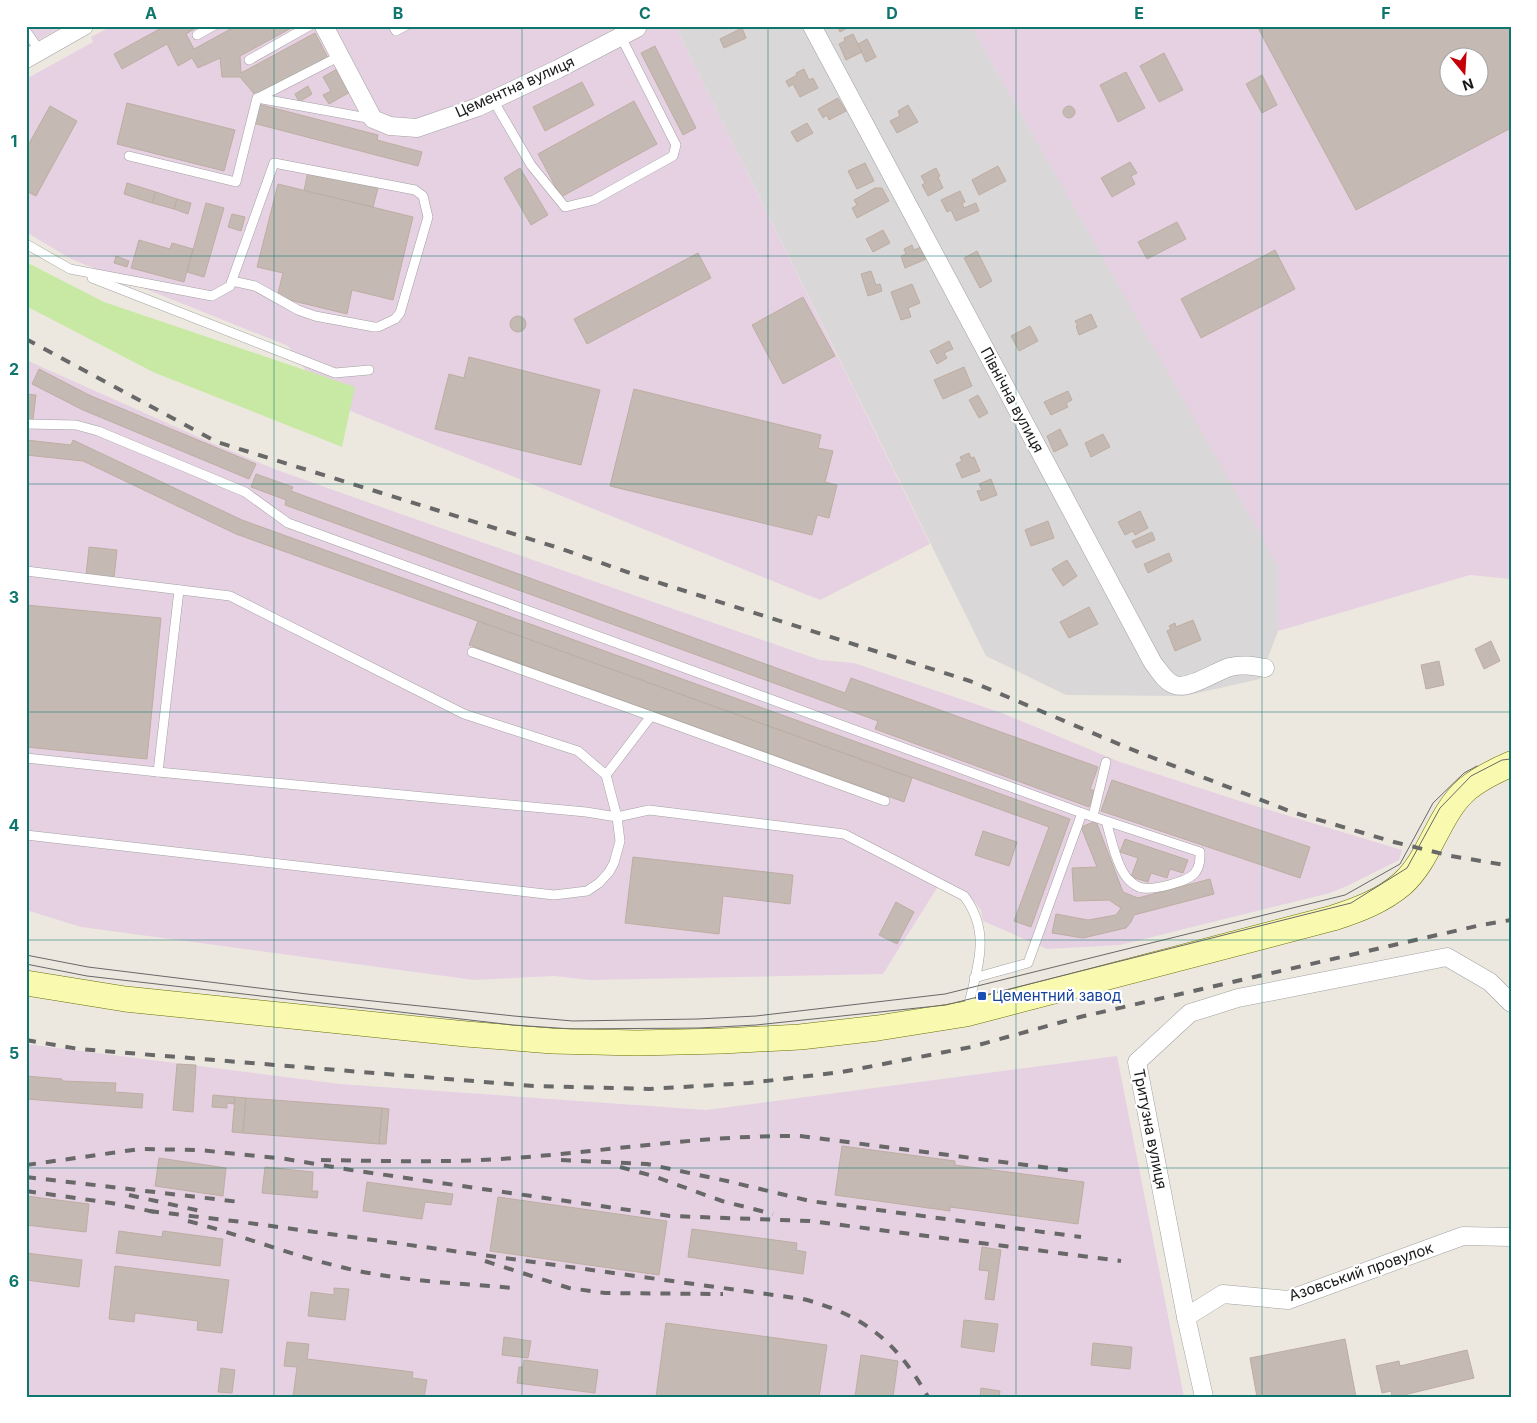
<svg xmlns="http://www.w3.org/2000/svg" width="1537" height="1423" viewBox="0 0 1537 1423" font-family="Inter,sans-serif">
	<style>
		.residential { fill: #d9d7d7 }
		.industrial { fill: #e6d1e3; fill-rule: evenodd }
		.grass { fill: #c8e9a3 }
		.building { fill: #c4b9b3; stroke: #beada2; fill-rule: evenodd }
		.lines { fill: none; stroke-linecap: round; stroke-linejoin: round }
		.service-casing { stroke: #a1a1a1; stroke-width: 10 }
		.minor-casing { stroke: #a1a1a1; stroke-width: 19 }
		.secondary-casing { stroke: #697003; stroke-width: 26 }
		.service { stroke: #fff; stroke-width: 9 }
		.minor { stroke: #fff; stroke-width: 18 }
		.secondary { stroke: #f9fab0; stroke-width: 25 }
		.tram { stroke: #686868; stroke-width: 1 }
		.rail { stroke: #686868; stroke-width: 4; stroke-dasharray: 10 10; stroke-linecap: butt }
		.grid { fill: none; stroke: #0f766e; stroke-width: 1; stroke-opacity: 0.55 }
		.transit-dot { fill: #1a4fb4; stroke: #fff; stroke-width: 2 }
		.labels { text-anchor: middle; stroke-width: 4.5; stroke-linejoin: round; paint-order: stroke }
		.street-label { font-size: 15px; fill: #1a1a1a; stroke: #fff }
		.transit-label { font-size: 15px; fill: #164399; stroke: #fff; text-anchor: start }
		.neatline { fill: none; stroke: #0f766e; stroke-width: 2 }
		.grid-label { font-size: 16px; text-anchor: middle; font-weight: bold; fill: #0f766e }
	</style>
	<rect width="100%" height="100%" fill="#ede8df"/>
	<polygon class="residential" points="675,26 971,26 1279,566 1278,631 1260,679 1184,696 1066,695 986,656"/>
	<g class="industrial">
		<polygon points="26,26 64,26 26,47"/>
		<polygon points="112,26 675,26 930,544 820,600 328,402 288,346 71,259 26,232 26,79 93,42 91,37"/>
		<path d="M971 26H1511V579L1470 575 1278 631V566ZM1450 58H1480V88H1450Z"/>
		<polygon points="26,360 214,444 277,470 398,513 820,660 854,663 1002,713 1120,762 1243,802 1402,850 1399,860 1347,886 1330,893 1120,945 1047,949 983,921 981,910 968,894 942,880 883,974 590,980 554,976 474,980 81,927 26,910"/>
		<polygon points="26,1044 340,1084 706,1110 1117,1056 1184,1397 26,1397"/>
	</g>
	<polygon class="grass" points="26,262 104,302 355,387 342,447 153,372 26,306"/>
	<g class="building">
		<polygon points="165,26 199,26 186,34 194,49 236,26 295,26 240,56 241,73 315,33 328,58 256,96 240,77 222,77 220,58 198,68 192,58 178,66 167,44 122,69 114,54"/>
		<polygon points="837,26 851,26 840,32"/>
		<path d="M1257 26H1511V128L1356 210ZM1450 58H1480V88H1450Z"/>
		<polygon points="742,28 746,38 724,48 720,39"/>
		<polygon points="853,34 862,52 846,60 839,44 845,41 844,38"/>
		<polygon points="867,39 876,57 866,62 858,44"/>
		<polygon points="655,46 696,128 683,135 641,53"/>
		<polygon points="1164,53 1183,90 1159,102 1140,66"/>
		<polygon points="337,69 350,92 329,104 323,95 331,91 323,77"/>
		<polygon points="804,69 809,80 813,78 818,88 800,97 793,84 789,87 786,81 797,75 796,73"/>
		<polygon points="1126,72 1145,108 1118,122 1100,85"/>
		<polygon points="1262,75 1277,105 1262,113 1246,84"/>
		<polygon points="582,82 594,105 545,131 533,107"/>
		<polygon points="308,86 312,94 299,102 295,94"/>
		<polygon points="838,98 846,111 829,120 827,115 823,118 818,109"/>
		<polygon points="634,101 657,144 561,197 538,154"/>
		<polygon points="127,103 235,130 224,171 117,144"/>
		<polygon points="258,104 378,135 377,140 422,152 418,166 253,123"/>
		<polygon points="908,105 918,122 897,133 890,121 900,116 898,111"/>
		<polygon points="50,106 77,121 36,196 26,191 26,149"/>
		<circle cx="1069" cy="112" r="6"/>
		<polygon points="807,123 813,133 797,142 791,132"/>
		<polygon points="1130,162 1137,173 1131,176 1135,184 1112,197 1101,178"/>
		<polygon points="865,163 874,181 857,189 848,171"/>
		<polygon points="998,166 1006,181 979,195 972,180"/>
		<polygon points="520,168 548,215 531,225 504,178"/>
		<polygon points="936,168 940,176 938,177 943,188 928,196 922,185 925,183 921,176"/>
		<polygon points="308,171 378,188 373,207 304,191"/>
		<polygon points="127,183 156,192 152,203 124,194"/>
		<polygon points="278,184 413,217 393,300 352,290 347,314 277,297 283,273 257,267"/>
		<polygon points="875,188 882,188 889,201 857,218 852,208 857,205 854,200"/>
		<polygon points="960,191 965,202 962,203 964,208 976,203 979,211 956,221 951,210 947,212 941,200"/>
		<polygon points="156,192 177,199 174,209 152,203"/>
		<polygon points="177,199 191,203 188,214 174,209"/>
		<polygon points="206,203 224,208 204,277 187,272"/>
		<polygon points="232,214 245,217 241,231 228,227"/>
		<polygon points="1177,222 1186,239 1147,259 1138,242"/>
		<polygon points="883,230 890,243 873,252 866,239"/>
		<polygon points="139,240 170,249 172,243 193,249 184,282 131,268"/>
		<polygon points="912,245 914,250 921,247 926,259 905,268 901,256 906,254 904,249"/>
		<polygon points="1275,250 1295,289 1201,338 1181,299"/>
		<polygon points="977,251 992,281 980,288 964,258"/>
		<polygon points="698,253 711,278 587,344 574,319"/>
		<polygon points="116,256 129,261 127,267 114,263"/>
		<polygon points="871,271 876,285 880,284 882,291 868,296 861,274"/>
		<polygon points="912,284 920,303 908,308 911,317 901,320 891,292"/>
		<polygon points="803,297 835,356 783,384 752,325"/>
		<polygon points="1091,314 1097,327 1079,335 1076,326 1078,326 1075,321"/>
		<circle cx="518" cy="324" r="8"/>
		<polygon points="1030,326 1038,341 1019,351 1011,336"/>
		<polygon points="949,341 953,349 944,353 947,358 937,364 930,351"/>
		<polygon points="469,357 600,390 581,465 435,429 449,374 464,378"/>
		<polygon points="964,367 972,386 943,399 934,380"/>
		<polygon points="39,369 89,395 256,464 249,479 83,410 32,384"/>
		<polygon points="634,389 821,435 818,448 833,451 825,482 837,485 829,518 817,515 812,535 610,486"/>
		<polygon points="1068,391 1072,400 1066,403 1068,407 1051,415 1044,402"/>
		<polygon points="26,394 36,395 33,420 26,419"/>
		<polygon points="978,395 988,413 979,418 969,400"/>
		<polygon points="1060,429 1068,445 1054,452 1047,436"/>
		<polygon points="1103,434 1110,447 1091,457 1085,443"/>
		<polygon points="26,440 71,445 73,440 242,520 1070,819 1031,927 1014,921 1049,827 236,534 83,461 26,455"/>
		<polygon points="969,453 971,458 974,457 980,471 962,478 956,464 962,461 960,457"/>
		<polygon points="256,474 293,487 291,491 845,693 851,678 1098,767 1090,789 1095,791 1089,807 875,729 878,721 285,505 286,500 251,487"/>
		<polygon points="991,479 997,495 981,501 977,491 982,490 979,484"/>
		<polygon points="1140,511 1148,528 1135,535 1133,531 1125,535 1118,522"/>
		<polygon points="1048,521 1054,538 1031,546 1025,530"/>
		<polygon points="1152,532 1155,540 1136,548 1132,541"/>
		<polygon points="89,547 117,550 114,578 86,575"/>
		<polygon points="1169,553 1172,561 1148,573 1144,564"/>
		<polygon points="1067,560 1077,576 1063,586 1052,569"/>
		<polygon points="26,605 161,618 147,759 26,747"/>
		<polygon points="1089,607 1098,624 1069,638 1060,622"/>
		<polygon points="1193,620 1201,640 1175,651 1167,631 1171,629 1169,626 1175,623 1176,627"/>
		<polygon points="478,621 912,778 904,802 469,645"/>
		<polygon points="1491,641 1500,661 1484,669 1475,649"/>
		<polygon points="1439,661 1444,685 1426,689 1421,665"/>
		<polygon points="1112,780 1310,847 1300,878 1101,811"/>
		<polygon points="1096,821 1123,892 1138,898 1210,879 1214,894 1134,915 1131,922 1126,928 1083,938 1052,933 1056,914 1088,920 1116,915 1121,908 1109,900 1074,901 1072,868 1097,867 1081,827"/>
		<polygon points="983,831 1017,842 1009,866 975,855"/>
		<polygon points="1125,839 1188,860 1183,873 1170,869 1167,878 1151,873 1148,882 1131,877 1138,858 1120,852"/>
		<polygon points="633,857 793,875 790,904 723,896 719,934 625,923"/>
		<polygon points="896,902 914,912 897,944 879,935"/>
		<polygon points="177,1064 196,1065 193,1112 173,1110"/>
		<polygon points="26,1076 62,1079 62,1081 116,1083 115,1092 143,1094 142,1108 26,1099"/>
		<polygon points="213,1095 235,1097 234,1104 227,1103 227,1108 212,1107"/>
		<polygon points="235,1097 246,1098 243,1133 232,1132"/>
		<polygon points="246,1098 382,1108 379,1144 243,1133"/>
		<polygon points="382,1108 389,1109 386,1144 379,1144"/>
		<polygon points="842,1146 955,1161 955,1165 1084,1182 1078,1224 950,1207 950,1211 835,1195"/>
		<polygon points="159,1158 226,1168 223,1196 155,1186"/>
		<polygon points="265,1167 313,1172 312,1191 318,1191 317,1198 262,1193"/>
		<polygon points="367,1182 453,1194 451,1205 425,1202 422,1219 363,1211"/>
		<polygon points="26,1196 89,1204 86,1232 26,1225"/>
		<polygon points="498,1197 667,1221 659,1275 490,1251"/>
		<polygon points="692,1229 797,1243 796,1250 806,1252 803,1274 688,1257"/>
		<polygon points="119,1231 162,1237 163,1231 223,1239 220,1266 116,1253"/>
		<polygon points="982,1247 1001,1250 994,1300 985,1299 989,1271 979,1270"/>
		<polygon points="26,1253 82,1260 79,1287 26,1280"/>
		<polygon points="115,1266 229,1280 222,1333 197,1330 198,1321 135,1313 134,1322 109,1319"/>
		<polygon points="334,1288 349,1289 345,1320 308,1316 311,1292 334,1295"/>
		<polygon points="964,1320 998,1324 994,1352 961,1347"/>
		<polygon points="666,1323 827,1345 819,1397 656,1397"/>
		<polygon points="504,1337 531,1341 528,1358 502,1355"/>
		<polygon points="1345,1339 1356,1397 1257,1397 1250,1358"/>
		<polygon points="287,1342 309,1344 307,1359 413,1372 412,1378 427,1380 424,1397 293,1397 297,1367 284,1366"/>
		<polygon points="1093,1343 1132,1347 1130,1369 1091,1365"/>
		<polygon points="1467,1350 1474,1378 1404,1395 1405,1397 1392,1397 1391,1391 1382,1393 1376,1366 1399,1361 1400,1366"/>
		<polygon points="861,1355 898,1361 893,1397 855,1397"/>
		<polygon points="524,1360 598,1370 595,1393 517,1383 519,1367 523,1367"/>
		<polygon points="221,1368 235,1370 232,1393 218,1392"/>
		<polygon points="981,1388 1000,1391 999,1397 980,1397"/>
	</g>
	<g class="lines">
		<g class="service-casing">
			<g id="service">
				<polyline points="393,26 396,31 405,26"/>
				<polyline points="26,31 40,51"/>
				<polyline points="197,35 213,26"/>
				<polyline points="249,60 309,26"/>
				<polyline points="258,98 340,56"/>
				<polyline points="493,100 531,165 565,207 594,200 673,156 676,145 621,37"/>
				<polyline points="129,156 236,182 257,98 373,119"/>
				<polyline points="26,244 70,269 212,296 230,286 274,163 415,190 423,196 428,217 400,313 395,319 378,327 374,327 315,316 298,310 255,286 232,281"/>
				<polyline points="92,278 335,373 369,370"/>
				<polyline points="26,424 76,425 98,431 245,492 288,523 1082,813"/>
				<polyline points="26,571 230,596 464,714 578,751 606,775 617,817 620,841 614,863 609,872 599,883 587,891 554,895 26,835"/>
				<polyline points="472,652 651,716"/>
				<path d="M26 758 158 772 586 812 617 817 649 810 844 834 964 896C993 934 976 970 967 1012"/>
				<polyline points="158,772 179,590"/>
				<polyline points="606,775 651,716 885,801"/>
				<polyline points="1093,816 1106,762"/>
				<path d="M974 978 1028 963 1082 813 1200 852C1200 860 1200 867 1194 874 1186 882 1154 890 1143 888 1139 888 1133 884 1130 881 1117 870 1111 837 1106 821"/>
			</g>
		</g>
		<g class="minor-casing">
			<g id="minor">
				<polyline points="324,26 373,119 390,126 417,128 478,107 558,69 637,28"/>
				<path d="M812 26 1153 663C1159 670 1165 682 1175 685 1189 690 1216 671 1230 667 1242 664 1253 666 1265 668"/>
				<polyline points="26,59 84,26"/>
				<polyline points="1186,1317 1223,1294 1288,1300 1463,1236 1511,1237"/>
				<polyline points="1204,1397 1186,1317 1137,1062 1190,1013 1238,998 1447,957 1490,982 1511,1003"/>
			</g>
		</g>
		<g class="secondary-casing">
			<path id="secondary" d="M26 983 125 999 466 1034 552 1041 637 1043 722 1041 800 1037 878 1028 966 1014 1333 918C1358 910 1382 901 1402 884 1431 858 1438 814 1467 789 1480 778 1495 771 1511 764"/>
		</g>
		<use href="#service" class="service"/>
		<use href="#minor" class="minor"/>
		<use href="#secondary" class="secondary"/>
		<g class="tram">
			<polyline points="26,955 88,967 307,994 514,1016 573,1021 698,1019 756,1016 945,994 1345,895 1400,864 1433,803 1464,773 1477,766"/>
			<polyline points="26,964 87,976 513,1025 572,1029 699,1028 756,1025 946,1005 1351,903 1407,868 1440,808 1471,776 1502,760 1511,759"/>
		</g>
		<g class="rail">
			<polyline points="26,339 217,442 559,548 644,578 970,681 1128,748 1292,812 1394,842 1451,856 1511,866"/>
			<polyline points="26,1040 79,1049 534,1086 649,1089 749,1083 842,1072 971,1047 1080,1017 1481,925 1511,920"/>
			<path d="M321 1160C385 1161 449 1163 514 1158 609 1151 704 1135 800 1136L1073 1171"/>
			<polyline points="561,1160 647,1164 727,1181 810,1201 1081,1237"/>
			<polyline points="26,1165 140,1149 199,1150 286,1159 351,1170 670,1216 810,1221 1121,1261"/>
			<polyline points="620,1167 653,1176 722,1201 773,1214"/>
			<polyline points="26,1177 240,1202"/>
			<polyline points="26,1191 111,1203 155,1212"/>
			<polyline points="129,1195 205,1212"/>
			<path d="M149 1211 242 1222 803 1299C864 1315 897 1342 928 1397"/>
			<path d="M188 1221C238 1234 287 1254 337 1266 395 1281 455 1283 514 1288"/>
			<polyline points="485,1261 569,1288 605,1293 723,1294"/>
		</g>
	</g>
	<path class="grid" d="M274 26V1397M522 26V1397M768 26V1397M1016 26V1397M1262 26V1397M26 256H1511M26 484H1511M26 712H1511M26 940H1511M26 1168H1511"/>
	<rect class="transit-dot" x="977" y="991" width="10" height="10" rx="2.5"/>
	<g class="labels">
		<g class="street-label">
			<text transform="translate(515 87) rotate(-24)" y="5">Цементна вулиця</text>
			<text transform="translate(1012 400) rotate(62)" y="5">Північна вулиця</text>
			<text transform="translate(1150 1129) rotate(79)" y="5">Тритузна вулиця</text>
			<text transform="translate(1361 1272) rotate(-19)" y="5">Азовський провулок</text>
		</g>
		<g class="transit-label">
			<text x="992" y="1001">Цементний завод</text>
		</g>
	</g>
	<rect width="1537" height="1423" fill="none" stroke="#ffffff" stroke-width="55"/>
	<g transform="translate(1464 72) rotate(162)"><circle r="24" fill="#ffffff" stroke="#a3a3a3"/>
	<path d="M0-4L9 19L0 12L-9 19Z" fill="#c50009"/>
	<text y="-8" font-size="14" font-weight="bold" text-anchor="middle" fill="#1a1a1a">N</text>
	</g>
	<rect x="28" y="28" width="1482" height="1368" class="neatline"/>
	<g class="grid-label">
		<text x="151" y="19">A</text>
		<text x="398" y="19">B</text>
		<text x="645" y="19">C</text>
		<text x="892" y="19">D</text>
		<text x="1139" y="19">E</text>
		<text x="1386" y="19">F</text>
		<text x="14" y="147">1</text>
		<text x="14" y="375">2</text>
		<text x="14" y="603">3</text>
		<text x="14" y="831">4</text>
		<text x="14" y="1059">5</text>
		<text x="14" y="1287">6</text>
	</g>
</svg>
